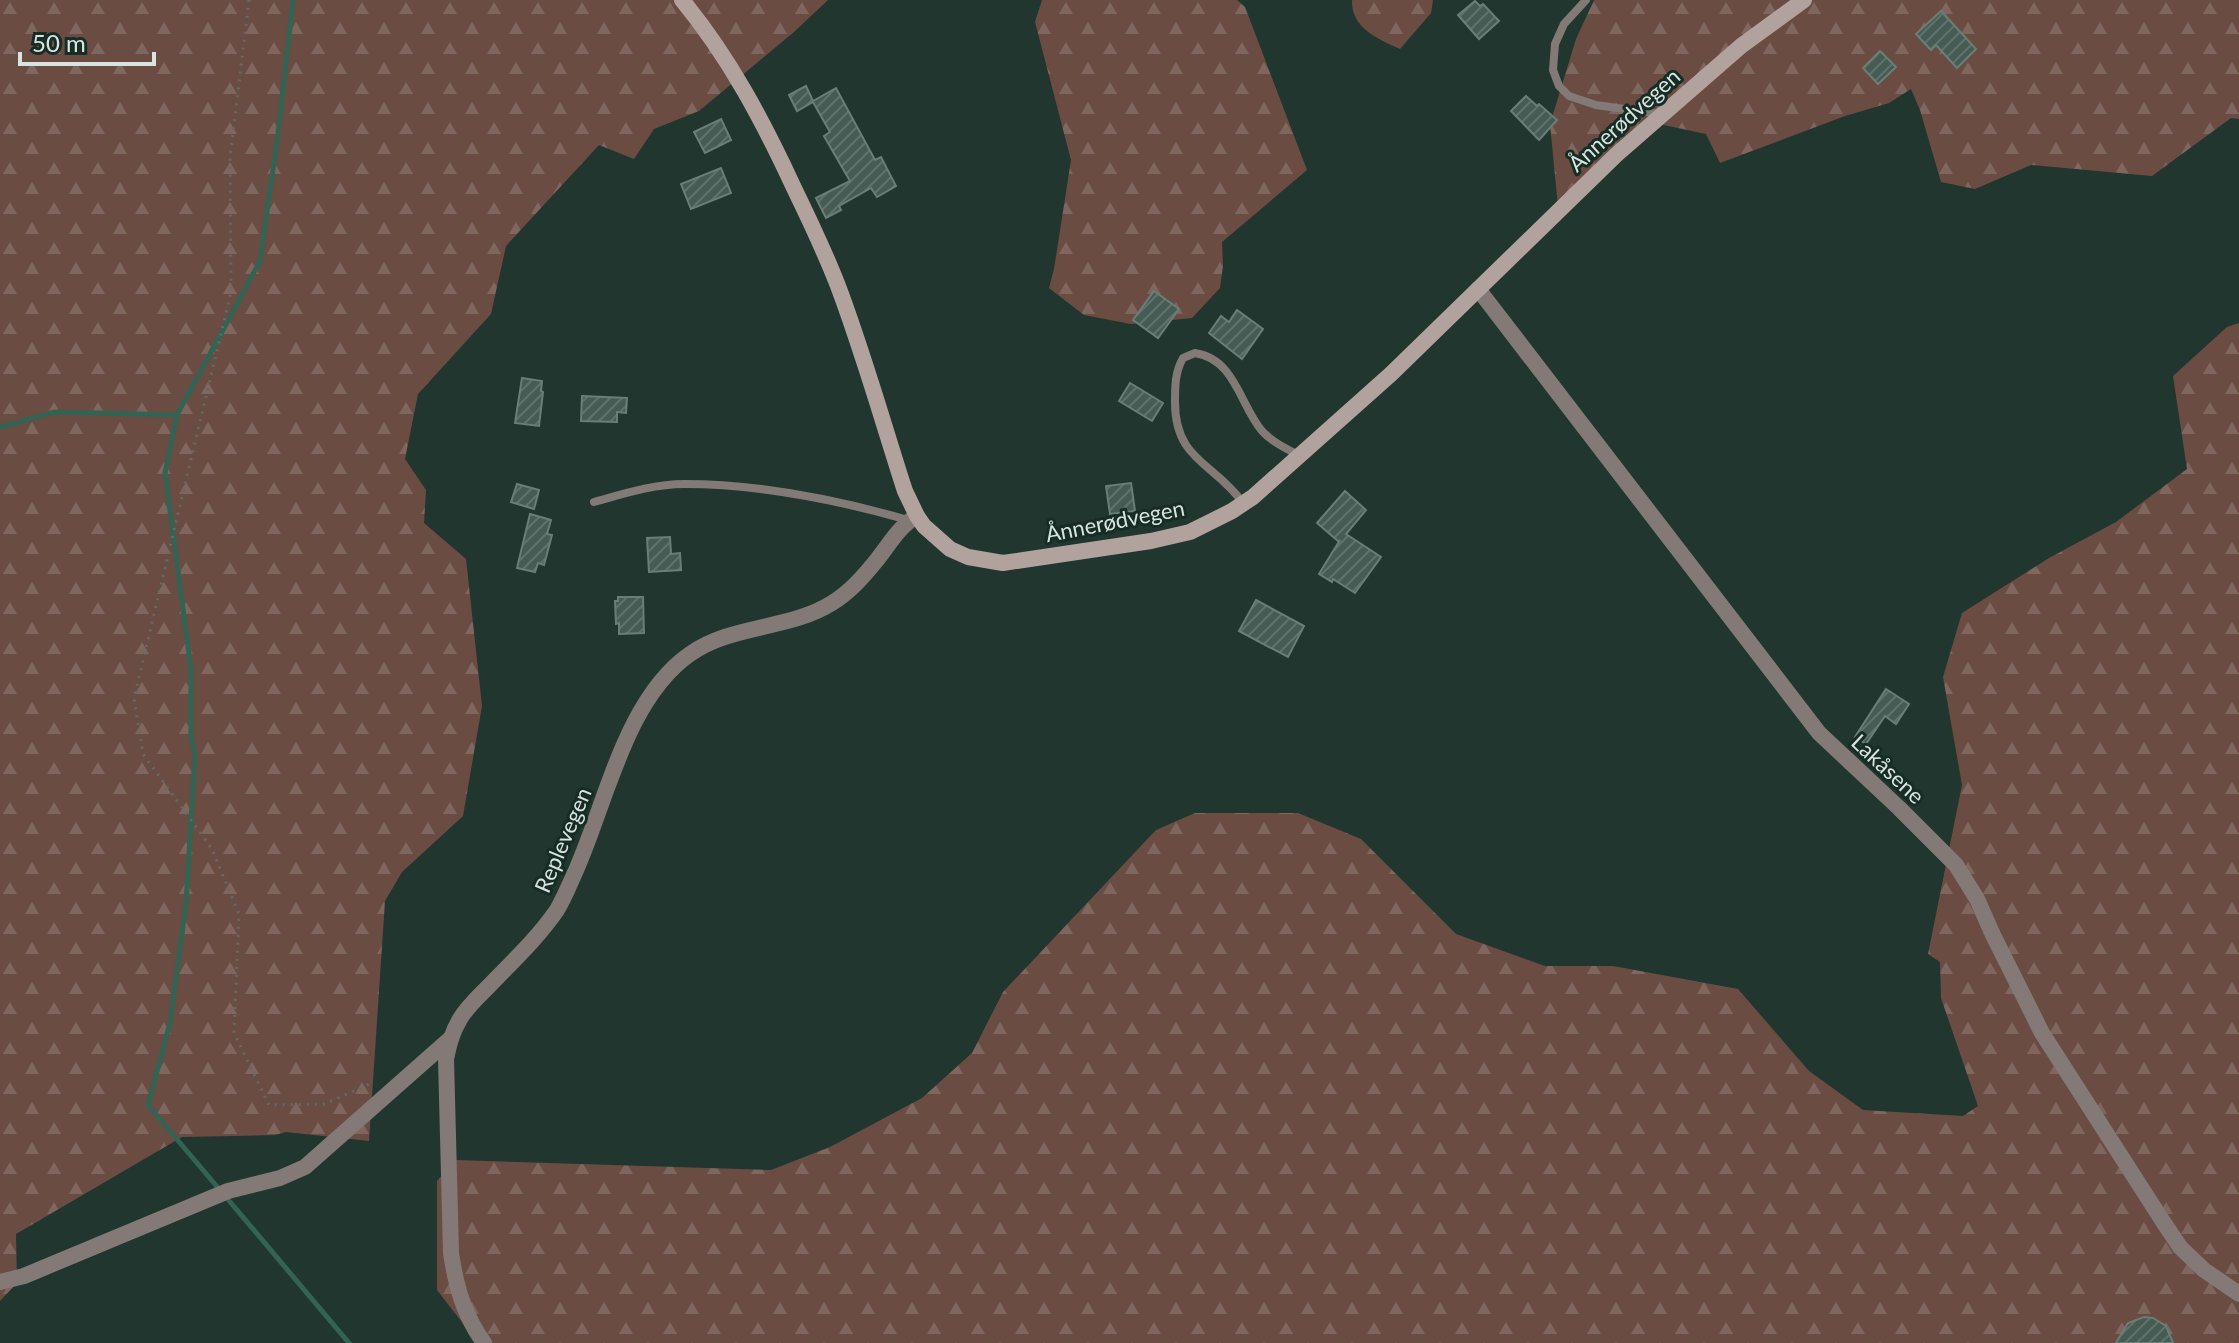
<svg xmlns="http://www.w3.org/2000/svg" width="2239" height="1343" viewBox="0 0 2239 1343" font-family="Lato,sans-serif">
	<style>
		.forest { fill: url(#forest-firs) }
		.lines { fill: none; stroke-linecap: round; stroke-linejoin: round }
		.stream { stroke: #336353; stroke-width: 5 }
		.building { fill: url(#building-hatch); stroke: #687f76; stroke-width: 2 }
		.path { stroke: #5c6e68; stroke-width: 3; stroke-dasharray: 2 6; stroke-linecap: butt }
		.lane { stroke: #837976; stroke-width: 8 }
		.street { stroke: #837976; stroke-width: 16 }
		.secondary { stroke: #b2a29d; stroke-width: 16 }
		.labels { text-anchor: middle; stroke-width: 6; stroke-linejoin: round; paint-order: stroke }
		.street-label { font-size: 22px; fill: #d7e4df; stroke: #172c25 }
	</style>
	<defs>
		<pattern id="forest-firs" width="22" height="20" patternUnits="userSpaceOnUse" patternTransform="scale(2)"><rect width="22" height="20" fill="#6b4c43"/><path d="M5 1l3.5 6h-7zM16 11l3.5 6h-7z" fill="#7f665e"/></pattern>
		<pattern id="building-hatch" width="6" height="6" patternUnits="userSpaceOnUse" patternTransform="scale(2)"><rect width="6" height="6" fill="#455b53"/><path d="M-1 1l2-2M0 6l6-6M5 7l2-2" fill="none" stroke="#5f726b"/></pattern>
	</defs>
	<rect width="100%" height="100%" fill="#21362f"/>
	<g class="forest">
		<polygon points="0,0 828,0 794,32 699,111 654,129 634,159 599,145 506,246 491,314 418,394 405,459 426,490 424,523 466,559 482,706 463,816 402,872 385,901 369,1141 286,1132 275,1135 182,1137 16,1234 17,1283 0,1301"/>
		<polygon points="1042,0 1237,0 1245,7 1307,170 1222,242 1223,266 1220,288 1192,318 1131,324 1084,315 1049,288 1054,269 1071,160 1035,22"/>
		<path d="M1352 0H1433L1431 13 1400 49C1378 39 1351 28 1352 0Z"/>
		<polygon points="1594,0 2239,0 2239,119 2231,118 2152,176 2031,165 1975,189 1941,182 1920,110 1911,89 1889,103 1845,116 1720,163 1706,134 1659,124 1558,207 1550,124 1576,39"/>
		<polygon points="2239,323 2239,1343 478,1343 437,1290 437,1181 455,1160 771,1170 830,1147 922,1098 972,1053 1003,992 1156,830 1195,813 1298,813 1361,839 1456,934 1545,966 1613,966 1738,989 1809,1071 1863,1110 1963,1116 1978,1106 1941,998 1940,962 1928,954 1962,785 1943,677 1962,613 2049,558 2116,522 2187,469 2173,376 2227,327"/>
	</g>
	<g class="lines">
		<g class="stream">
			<polyline points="177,415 165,473 191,669 191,736 195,756 186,904 170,1023 148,1105 219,1189"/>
			<polyline points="0,427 55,412 177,415 260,261 278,134 293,0"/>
			<polyline points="226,1197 349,1343"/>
		</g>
	</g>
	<g class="building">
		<polygon points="1475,1 1480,6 1483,4 1499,21 1479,39 1458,15"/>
		<polygon points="1941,11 1976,49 1957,68 1936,45 1931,50 1916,34"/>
		<polygon points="1880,51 1896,67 1878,84 1863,68"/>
		<polygon points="806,86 813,101 836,88 875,160 881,157 896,186 877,197 871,188 839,206 841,210 826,218 816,198 850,181 824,136 830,132 813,102 797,111 789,95"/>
		<polygon points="1526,96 1537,106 1539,104 1557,120 1539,140 1511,111"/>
		<polygon points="721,119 731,140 705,153 694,132"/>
		<polygon points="721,168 731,193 691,209 681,184"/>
		<polygon points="1154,291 1179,309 1158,338 1133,320"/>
		<polygon points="1237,310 1263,329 1242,359 1209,333 1221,316 1229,322"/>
		<polygon points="522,378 542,381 541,391 543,392 539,426 515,423"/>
		<polygon points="1130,383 1163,403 1152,421 1119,401"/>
		<polygon points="582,396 627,398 626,413 617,412 617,422 581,421"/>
		<polygon points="1131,483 1135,511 1110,514 1106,486"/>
		<polygon points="517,484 539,490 534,509 511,502"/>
		<polygon points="1345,491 1366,510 1346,534 1381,557 1355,593 1333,579 1332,582 1319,574 1340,540 1339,542 1317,523"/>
		<polygon points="530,514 551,520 547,534 552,535 544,565 538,563 535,572 517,568"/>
		<polygon points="670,537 671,554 680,553 681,570 649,572 647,538"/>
		<polygon points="618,597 643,597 644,633 619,634 619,623 616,624 615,601 618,601"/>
		<polygon points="1256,600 1304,626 1288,657 1239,631"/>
		<polygon points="1886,689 1909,704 1896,724 1885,716 1866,744 1855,737"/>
		<polygon points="2144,1317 2153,1318 2166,1326 2173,1343 2116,1343 2128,1323"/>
	</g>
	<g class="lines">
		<polyline class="path" points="249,0 230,158 231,292 134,698 143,754 212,849 239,914 234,1033 269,1105 324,1104 374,1082"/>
		<g class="lane">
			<polyline points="1586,0 1564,24 1555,44 1553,70 1559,86 1569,96 1596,105 1661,114"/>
			<path d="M594 502C623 494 654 484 684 484 757 484 838 500 908 520"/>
			<path d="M1243 503C1214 462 1175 461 1175 402 1175 386 1175 372 1183 358L1195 353C1235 359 1240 405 1262 431 1272 442 1286 449 1299 455"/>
		</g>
		<g class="street">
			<polyline points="1478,289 1819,733 1899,808 1956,865 1977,899 1993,935 2042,1033 2162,1220 2180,1247 2204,1270 2239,1294"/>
			<polyline points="0,1282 24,1276 228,1191 280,1178 305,1167 451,1038"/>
			<path d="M484 1343C464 1315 456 1287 451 1253L446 1059C449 1045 452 1032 460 1019 467 1007 478 997 488 987 512 962 537 939 557 910 563 900 568 888 573 877 606 806 624 700 690 654 733 624 789 630 832 603 850 592 863 577 876 561 889 545 899 526 917 516"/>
		</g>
		<path class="secondary" d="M682 0C729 57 763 121 794 188 811 223 828 258 841 294 865 359 884 426 905 491L917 516 924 526 950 549 968 557 1003 563 1151 541 1190 532 1232 511 1253 497 1391 374 1616 155 1741 46 1804 0"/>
	</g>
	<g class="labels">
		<g class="street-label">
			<text transform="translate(1624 120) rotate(-42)" y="8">Ånnerødvegen</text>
			<text transform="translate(1115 521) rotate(-11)" y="8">Ånnerødvegen</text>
			<text transform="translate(1888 769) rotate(43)" y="8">Lakåsene</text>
			<text transform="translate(563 840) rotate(-67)" y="8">Replevegen</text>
		</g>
	</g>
	<path d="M20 52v12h134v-12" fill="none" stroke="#d7e4df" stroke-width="4"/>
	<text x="32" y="52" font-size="24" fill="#d7e4df" stroke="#172c25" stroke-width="6" paint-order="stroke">50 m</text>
</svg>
